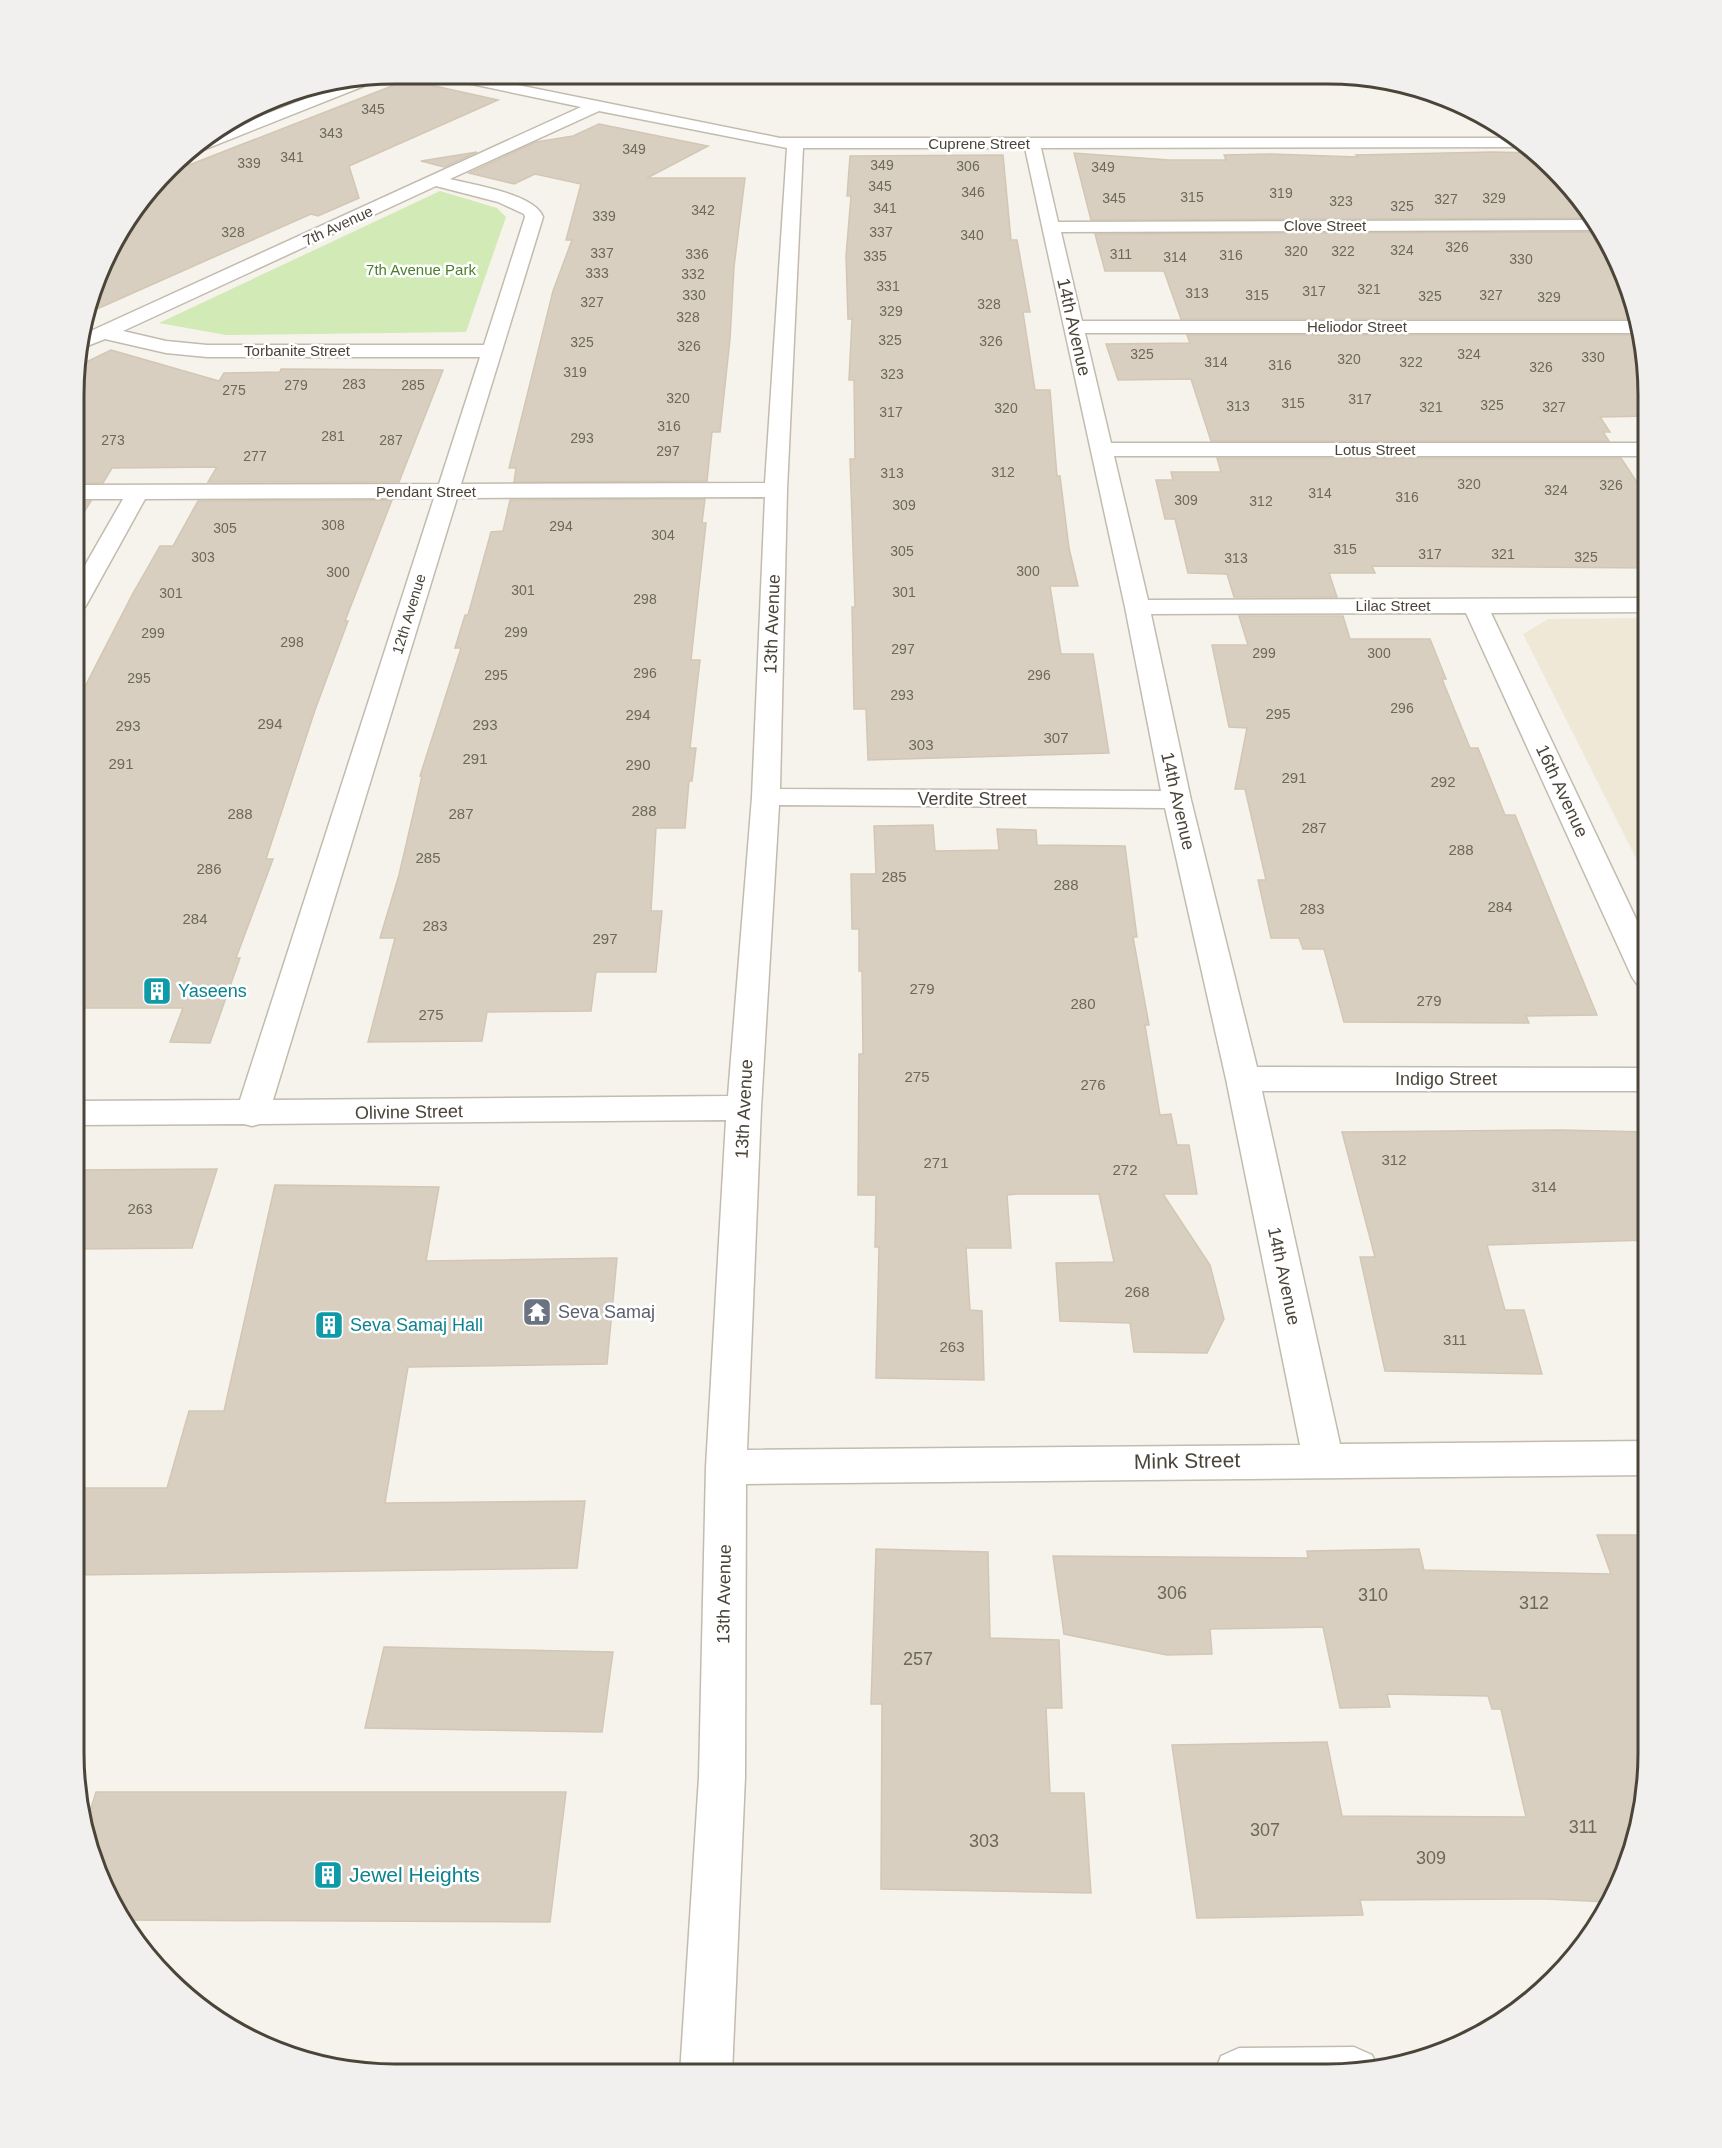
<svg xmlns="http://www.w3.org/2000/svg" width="1722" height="2148" viewBox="0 0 1722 2148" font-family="Helvetica,sans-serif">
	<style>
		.education { fill: #efe8d6 }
		.green { fill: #d2eab5 }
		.building { fill: #d8cfc1; stroke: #d3c7b4; stroke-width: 1.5 }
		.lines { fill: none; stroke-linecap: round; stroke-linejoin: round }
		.minor-casing { stroke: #c2bbae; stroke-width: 3 }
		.minor { fill: #fff; fill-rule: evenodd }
		.labels { text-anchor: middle; stroke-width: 5; stroke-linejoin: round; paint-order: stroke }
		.far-number-label { font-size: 14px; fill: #6e675b }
		.far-street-label { font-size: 15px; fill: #4b4439; stroke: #fff }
		.far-park-label { font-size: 15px; fill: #4a7f2a; stroke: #fff }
		.number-label { font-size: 15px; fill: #6e675b }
		.street-label { font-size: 18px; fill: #4b4439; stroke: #fff }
		.culture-label { font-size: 18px; fill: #0d838f; stroke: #fff; text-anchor: start }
		.worship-label { font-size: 18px; fill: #5b616d; stroke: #fff; text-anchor: start }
		.near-number-label { font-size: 18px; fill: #6e675b }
		.near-street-label { font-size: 21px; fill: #4b4439; stroke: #fff }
		.near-culture-label { font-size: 21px; fill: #0d838f; stroke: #fff; text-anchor: start }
		.rim { fill: none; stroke: #4b4439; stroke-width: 3 }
	</style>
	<rect width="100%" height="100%" fill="#f6f3ec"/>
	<polygon class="education" points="1648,618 1648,882 1523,634 1548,619"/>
	<polygon class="green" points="440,191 497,208 506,217 466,332 226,335 159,323"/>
	<g class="building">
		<polygon points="402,82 417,82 498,100 349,166 359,198 318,216 311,214 90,312 117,234 166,174"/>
		<polygon points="599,124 708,146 647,178 745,178 734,267 730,339 720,432 712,432 707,481 514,482 516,468 509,468 553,291 572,240 566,240 581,184 535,174 514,184 469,173 536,142 573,136"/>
		<polygon points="477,152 444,167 421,161"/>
		<polygon points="1492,152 1535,153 1555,171 1589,218 1091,220 1074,153 1169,160 1226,160 1224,155 1271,154 1358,157 1356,155"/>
		<polygon points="1003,155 1011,240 1017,240 1030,312 1023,312 1035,390 1050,390 1057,476 1060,476 1069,548 1078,586 1050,586 1061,654 1093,654 1109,753 868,760 866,709 854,709 852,607 855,607 850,459 855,459 854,380 849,380 852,319 848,319 846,256 851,196 847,196 850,156"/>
		<polygon points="1600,232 1611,247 1638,319 1181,319 1164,271 1105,271 1095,234"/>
		<polygon points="1187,335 1641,335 1648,394 1648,416 1600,417 1610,432 1603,432 1609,441 1211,441 1191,379 1118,380 1106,344 1190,343"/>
		<polygon points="111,350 219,381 224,373 280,372 281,369 443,370 399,482 208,482 217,467 112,468 103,483 76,483 76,367"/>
		<polygon points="1217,458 1621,458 1648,499 1648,568 1372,566 1375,573 1329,573 1337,597 1234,597 1227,574 1188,573 1175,519 1165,519 1156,480 1173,480 1171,472 1221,472"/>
		<polygon points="705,499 702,523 706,523 691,660 700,660 690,748 696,748 692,781 689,781 685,828 656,828 651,911 662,911 656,972 596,972 591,1011 487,1012 482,1041 368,1042 395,938 380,938 399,875 422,776 420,776 461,648 455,648 465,615 468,615 491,532 503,531 510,500"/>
		<polygon points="392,500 345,621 348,621 315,710 266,859 273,859 236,958 240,958 210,1043 170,1042 183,1008 75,1008 76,704 132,595 160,546 173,546 198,501"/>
		<polygon points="76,501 91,501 76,525"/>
		<polygon points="1239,616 1343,616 1350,639 1430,639 1446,679 1442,679 1470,748 1478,748 1505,815 1515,815 1597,1015 1526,1016 1529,1023 1344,1022 1324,949 1303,949 1299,938 1271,938 1258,880 1266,880 1245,789 1235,789 1247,728 1229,727 1212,645 1248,645"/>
		<polygon points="933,825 935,851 999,850 997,829 1036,830 1037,845 1125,846 1137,937 1133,937 1149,1025 1145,1025 1160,1115 1171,1114 1177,1145 1189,1145 1197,1194 1163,1194 1210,1265 1224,1319 1207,1353 1134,1352 1130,1323 1060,1321 1056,1263 1114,1262 1099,1194 1017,1194 1007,1195 1011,1248 966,1248 970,1310 982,1311 984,1380 876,1378 879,1247 875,1247 876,1195 858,1195 859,1054 863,1054 862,971 859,971 859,929 852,929 851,874 876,874 874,826"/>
		<polygon points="1561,1130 1648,1132 1648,1240 1487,1245 1505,1310 1524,1310 1542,1374 1385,1371 1360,1257 1375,1257 1342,1132"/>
		<polygon points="217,1169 192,1248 75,1249 75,1170"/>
		<polygon points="275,1185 439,1187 426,1261 617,1258 607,1364 408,1367 385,1503 585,1501 577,1568 74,1575 74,1488 167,1488 189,1411 224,1411"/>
		<polygon points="1597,1535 1648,1535 1648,1775 1632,1856 1609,1902 1546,1899 1360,1900 1363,1915 1197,1918 1172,1745 1327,1742 1342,1816 1526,1817 1501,1709 1492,1709 1488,1696 1387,1694 1390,1707 1340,1708 1323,1627 1210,1629 1212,1654 1167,1655 1064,1634 1053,1556 1308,1558 1307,1551 1419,1549 1424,1570 1611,1574"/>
		<polygon points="876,1549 988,1552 990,1638 1059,1640 1062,1708 1046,1708 1050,1793 1084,1793 1091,1893 881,1889 882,1704 871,1704"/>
		<polygon points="384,1647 613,1652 602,1732 365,1728"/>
		<polygon points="96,1792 566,1792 550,1922 122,1920 85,1837 84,1830"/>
	</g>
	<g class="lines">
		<g class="minor-casing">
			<g id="minor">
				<path d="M436 74H463L780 138H1518L1528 147 1041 148 1058 222 1595 220 1602 230 1061 232 1082 321H1639L1640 333H1085L1111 443H1648V456H1114L1148 600 1648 598V612L1491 613 1648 944V987L1637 984 1632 977 1466 613 1151 614 1191 800 1257 1067 1648 1068V1091H1262L1340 1444 1648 1441V1475L746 1484 745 1777 732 2074H680L699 1777 706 1467 726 1120 260 1124 252 1126 244 1124 75 1125V1101L240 1100 434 498 145 499 88 602 85 607 76 609V581L123 499H76V485L439 484 480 357H207L166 353 105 339 77 350 82 335 581 107 443 78ZM599 111 787 148 765 483 461 484 543 217C535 194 473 185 450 179ZM803 148H1025L1125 607 1161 791 780 789 787 490ZM436 186 498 202 524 214 525 217 484 345H207L166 341 123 331ZM765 497 752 797 728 1096 273 1100 457 498ZM779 805 1165 808 1226 1079 1300 1445 747 1450 761 1108Z"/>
				<polygon points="381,76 379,80 193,154 182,155 217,133 351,81"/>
				<polygon points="1354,2047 1372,2055 1378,2069 1348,2074 1214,2074 1221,2056 1239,2048"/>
			</g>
		</g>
		<use href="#minor" class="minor"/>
	</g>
	<defs>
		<g id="building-square" transform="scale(1.5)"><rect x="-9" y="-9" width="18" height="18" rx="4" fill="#0f9aa8" stroke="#fff"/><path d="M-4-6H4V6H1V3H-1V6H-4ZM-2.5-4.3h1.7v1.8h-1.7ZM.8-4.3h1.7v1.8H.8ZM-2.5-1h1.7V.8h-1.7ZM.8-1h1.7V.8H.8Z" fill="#fff"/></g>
		<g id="temple-square" transform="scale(1.5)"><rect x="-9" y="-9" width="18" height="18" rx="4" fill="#6b7280" stroke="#fff"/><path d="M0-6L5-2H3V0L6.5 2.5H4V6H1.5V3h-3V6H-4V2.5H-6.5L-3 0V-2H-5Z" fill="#fff"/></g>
	</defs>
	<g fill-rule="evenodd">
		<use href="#building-square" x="157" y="991"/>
		<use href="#temple-square" x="537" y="1312"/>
		<use href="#building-square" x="329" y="1325"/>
		<use href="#building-square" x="328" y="1875"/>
	</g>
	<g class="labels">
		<g class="far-number-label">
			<text x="373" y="114">345</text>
			<text x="331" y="138">343</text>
			<text x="634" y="154">349</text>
			<text x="292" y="162">341</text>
			<text x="249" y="168">339</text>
			<text x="882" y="170">349</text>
			<text x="968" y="171">306</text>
			<text x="1103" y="172">349</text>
			<text x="880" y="191">345</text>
			<text x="973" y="197">346</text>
			<text x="1281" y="198">319</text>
			<text x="1192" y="202">315</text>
			<text x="1114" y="203">345</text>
			<text x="1494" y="203">329</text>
			<text x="1446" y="204">327</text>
			<text x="1341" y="206">323</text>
			<text x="1402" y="211">325</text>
			<text x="885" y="213">341</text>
			<text x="703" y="215">342</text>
			<text x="604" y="221">339</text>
			<text x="233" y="237">328</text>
			<text x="881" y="237">337</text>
			<text x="972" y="240">340</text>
			<text x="1457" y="252">326</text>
			<text x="1402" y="255">324</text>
			<text x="1296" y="256">320</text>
			<text x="1343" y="256">322</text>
			<text x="602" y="258">337</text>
			<text x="697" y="259">336</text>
			<text x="1121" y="259">311</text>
			<text x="1231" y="260">316</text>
			<text x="875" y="261">335</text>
			<text x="1175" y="262">314</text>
			<text x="1521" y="264">330</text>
			<text x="597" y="278">333</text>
			<text x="693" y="279">332</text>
			<text x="888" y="291">331</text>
			<text x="1369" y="294">321</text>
			<text x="1314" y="296">317</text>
			<text x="1197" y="298">313</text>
			<text x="694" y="300">330</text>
			<text x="1257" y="300">315</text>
			<text x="1491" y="300">327</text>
			<text x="1430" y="301">325</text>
			<text x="1549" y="302">329</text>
			<text x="592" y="307">327</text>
			<text x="989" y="309">328</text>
			<text x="891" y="316">329</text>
			<text x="688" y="322">328</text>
			<text x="890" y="345">325</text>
			<text x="991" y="346">326</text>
			<text x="582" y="347">325</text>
			<text x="689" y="351">326</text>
			<text x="1142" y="359">325</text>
			<text x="1469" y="359">324</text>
			<text x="1593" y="362">330</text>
			<text x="1349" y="364">320</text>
			<text x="1216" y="367">314</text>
			<text x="1411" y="367">322</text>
			<text x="1280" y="370">316</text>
			<text x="1541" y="372">326</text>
			<text x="575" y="377">319</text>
			<text x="892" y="379">323</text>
			<text x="354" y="389">283</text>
			<text x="296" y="390">279</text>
			<text x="413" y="390">285</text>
			<text x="234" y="395">275</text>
			<text x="678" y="403">320</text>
			<text x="1360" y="404">317</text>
			<text x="1293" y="408">315</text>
			<text x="1492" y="410">325</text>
			<text x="1238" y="411">313</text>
			<text x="1431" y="412">321</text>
			<text x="1554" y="412">327</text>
			<text x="1006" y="413">320</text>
			<text x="891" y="417">317</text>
			<text x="669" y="431">316</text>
			<text x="333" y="441">281</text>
			<text x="582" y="443">293</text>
			<text x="113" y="445">273</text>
			<text x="391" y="445">287</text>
			<text x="668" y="456">297</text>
			<text x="255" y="461">277</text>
			<text x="1003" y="477">312</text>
			<text x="892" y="478">313</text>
			<text x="1469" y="489">320</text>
			<text x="1611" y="490">326</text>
			<text x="1556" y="495">324</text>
			<text x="1320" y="498">314</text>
			<text x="1407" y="502">316</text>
			<text x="1186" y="505">309</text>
			<text x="1261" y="506">312</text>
			<text x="904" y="510">309</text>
			<text x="333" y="530">308</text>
			<text x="561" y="531">294</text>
			<text x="225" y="533">305</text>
			<text x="663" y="540">304</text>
			<text x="1345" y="554">315</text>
			<text x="902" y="556">305</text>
			<text x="1430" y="559">317</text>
			<text x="1503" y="559">321</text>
			<text x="203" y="562">303</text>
			<text x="1586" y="562">325</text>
			<text x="1236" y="563">313</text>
			<text x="1028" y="576">300</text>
			<text x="338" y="577">300</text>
			<text x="523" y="595">301</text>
			<text x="904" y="597">301</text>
			<text x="171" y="598">301</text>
			<text x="645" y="604">298</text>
			<text x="516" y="637">299</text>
			<text x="153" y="638">299</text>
			<text x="292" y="647">298</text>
			<text x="903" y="654">297</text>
			<text x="1264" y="658">299</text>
			<text x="1379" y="658">300</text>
			<text x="645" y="678">296</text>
			<text x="496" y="680">295</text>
			<text x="1039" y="680">296</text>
			<text x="139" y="683">295</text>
			<text x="902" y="700">293</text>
			<text x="1402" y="713">296</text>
		</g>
		<g class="far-street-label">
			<text x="979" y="149">Cuprene Street</text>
			<text transform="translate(338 226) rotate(-25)" y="5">7th Avenue</text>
			<text x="1325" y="231">Clove Street</text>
			<text x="1357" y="332">Heliodor Street</text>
			<text x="297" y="356">Torbanite Street</text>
			<text x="1375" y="455">Lotus Street</text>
			<text x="426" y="497">Pendant Street</text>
			<text x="1393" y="611">Lilac Street</text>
			<text transform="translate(409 614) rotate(-73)" y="5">12th Avenue</text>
		</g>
		<g class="far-park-label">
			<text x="421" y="275">7th Avenue Park</text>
		</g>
		<g class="number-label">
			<text x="1278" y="719">295</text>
			<text x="638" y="720">294</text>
			<text x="270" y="729">294</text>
			<text x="485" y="730">293</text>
			<text x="128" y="731">293</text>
			<text x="1056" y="743">307</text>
			<text x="921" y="750">303</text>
			<text x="475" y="764">291</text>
			<text x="121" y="769">291</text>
			<text x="638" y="770">290</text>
			<text x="1294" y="783">291</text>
			<text x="1443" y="787">292</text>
			<text x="644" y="816">288</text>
			<text x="240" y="819">288</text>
			<text x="461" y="819">287</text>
			<text x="1314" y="833">287</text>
			<text x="1461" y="855">288</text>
			<text x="428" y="863">285</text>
			<text x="209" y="874">286</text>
			<text x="894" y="882">285</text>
			<text x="1066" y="890">288</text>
			<text x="1500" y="912">284</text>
			<text x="1312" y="914">283</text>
			<text x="195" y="924">284</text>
			<text x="435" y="931">283</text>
			<text x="605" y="944">297</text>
			<text x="922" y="994">279</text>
			<text x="1429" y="1006">279</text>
			<text x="1083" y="1009">280</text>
			<text x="431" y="1020">275</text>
			<text x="917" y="1082">275</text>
			<text x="1093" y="1090">276</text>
			<text x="1394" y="1165">312</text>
			<text x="936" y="1168">271</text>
			<text x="1125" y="1175">272</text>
			<text x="1544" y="1192">314</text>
			<text x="140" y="1214">263</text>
			<text x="1137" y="1297">268</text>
			<text x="1455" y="1345">311</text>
			<text x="952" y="1352">263</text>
		</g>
		<g class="street-label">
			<text transform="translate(1074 327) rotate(77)" y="6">14th Avenue</text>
			<text transform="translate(772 624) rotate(-88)" y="6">13th Avenue</text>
			<text transform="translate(1562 791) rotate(65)" y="6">16th Avenue</text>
			<text x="972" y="805">Verdite Street</text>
			<text transform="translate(1178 801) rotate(77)" y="6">14th Avenue</text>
			<text x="1446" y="1085">Indigo Street</text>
			<text transform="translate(744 1109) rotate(-87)" y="6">13th Avenue</text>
			<text transform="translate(409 1112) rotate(-1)" y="6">Olivine Street</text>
			<text transform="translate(1284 1276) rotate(78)" y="6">14th Avenue</text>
			<text transform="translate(724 1594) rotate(-89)" y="6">13th Avenue</text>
		</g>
		<g class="culture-label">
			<text x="178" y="997">Yaseens</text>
			<text x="350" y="1331">Seva Samaj Hall</text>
		</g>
		<g class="worship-label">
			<text x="558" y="1318">Seva Samaj</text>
		</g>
		<g class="near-number-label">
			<text x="1172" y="1599">306</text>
			<text x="1373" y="1601">310</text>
			<text x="1534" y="1609">312</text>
			<text x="918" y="1665">257</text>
			<text x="1583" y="1833">311</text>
			<text x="1265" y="1836">307</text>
			<text x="984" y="1847">303</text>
			<text x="1431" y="1864">309</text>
		</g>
		<g class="near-street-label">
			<text transform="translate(1187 1461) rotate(-1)" y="7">Mink Street</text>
		</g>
		<g class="near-culture-label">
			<text x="349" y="1882">Jewel Heights</text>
		</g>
	</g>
	<path d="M0 0H1722V2148H0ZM395 84H1327A311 311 0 0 1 1638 395V1753A311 311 0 0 1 1327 2064H395A311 311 0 0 1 84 1753V395A311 311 0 0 1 395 84Z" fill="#f1f0ef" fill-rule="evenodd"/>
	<path class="rim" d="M395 84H1327A311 311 0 0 1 1638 395V1753A311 311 0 0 1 1327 2064H395A311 311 0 0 1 84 1753V395A311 311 0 0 1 395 84Z"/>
</svg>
